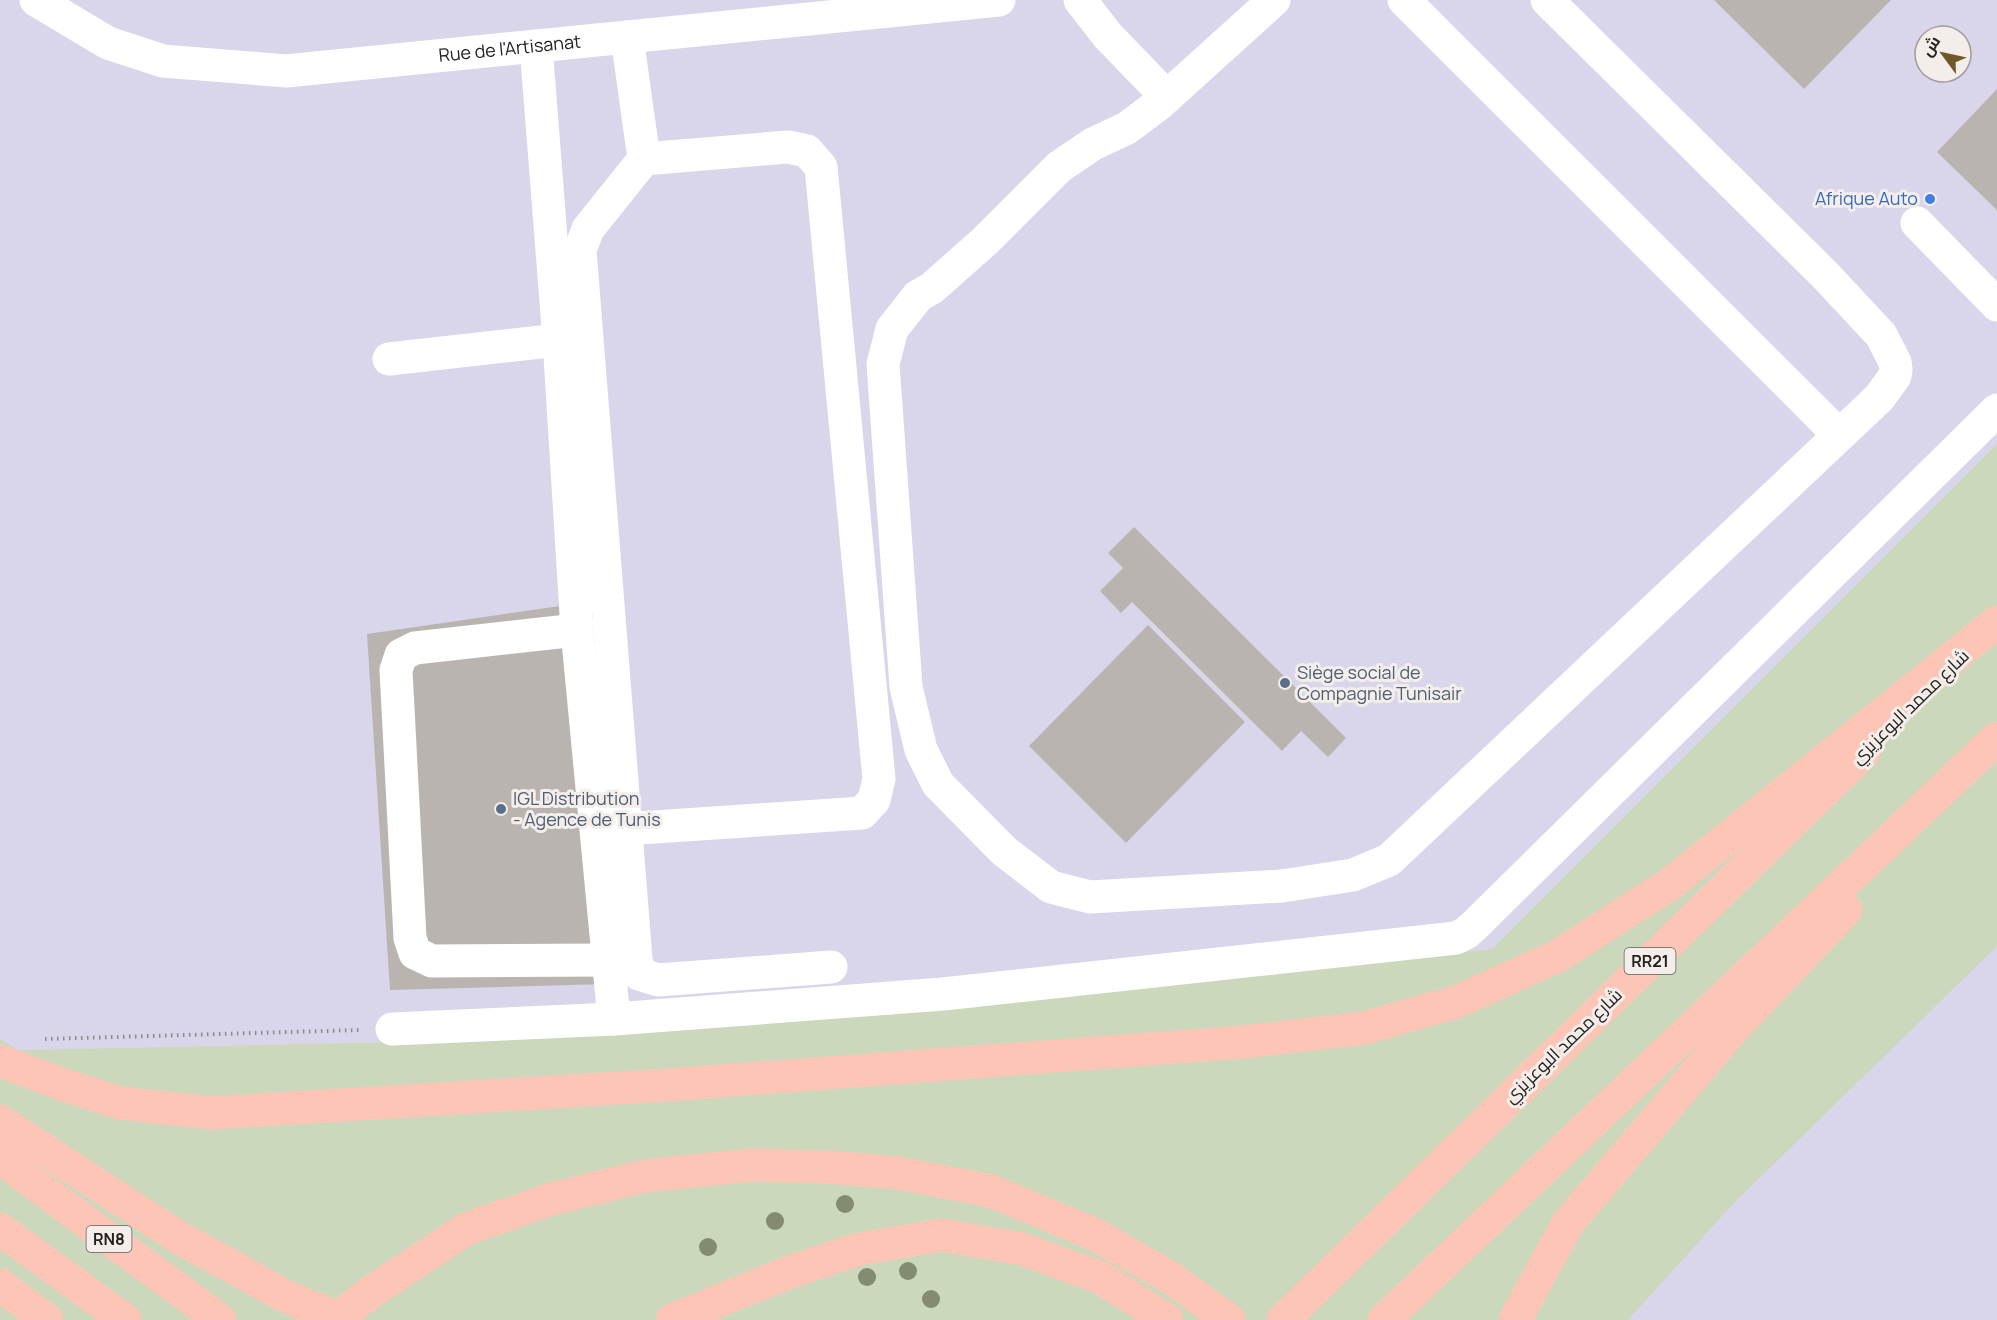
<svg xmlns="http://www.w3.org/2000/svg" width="1997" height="1320" viewBox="0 0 1997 1320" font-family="Manrope,Cairo,sans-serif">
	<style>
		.industrial { fill: #d9d5eb; fill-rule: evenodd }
		.green { fill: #cbd8bc }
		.building { fill: #bab4b1 }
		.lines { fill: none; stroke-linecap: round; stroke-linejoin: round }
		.path { stroke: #8e8a88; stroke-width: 4; stroke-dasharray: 1.5 4.5; stroke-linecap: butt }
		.minor { stroke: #fff; stroke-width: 33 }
		.highway { stroke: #fdc5b6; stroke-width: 33 }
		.tree { fill: #838b71 }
		.shop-dot { fill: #3f7fe0; stroke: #f4eeeb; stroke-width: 2 }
		.service-dot { fill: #5c6f8a; stroke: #f4eeeb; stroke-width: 2 }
		.labels { text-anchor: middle; stroke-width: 6; stroke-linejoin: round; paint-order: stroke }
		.shield { fill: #f4eeeb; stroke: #625f5e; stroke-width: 1.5 }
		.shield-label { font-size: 16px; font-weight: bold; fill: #242221 }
		.street-label { font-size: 18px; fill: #242221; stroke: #f4eeeb }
		.shop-label { font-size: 18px; fill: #366cbe; stroke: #f4eeeb; text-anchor: end }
		.service-label { font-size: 18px; fill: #4e5e75; stroke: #f4eeeb; text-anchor: start }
	</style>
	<rect width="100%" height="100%" fill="#e7e1de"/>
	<g class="industrial">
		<path d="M0 0H1997V444L1492 949 531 1039 19 1050 0 1039ZM1925 36H1961V72H1925Z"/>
		<polygon points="1997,793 1997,1320 1545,1320"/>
	</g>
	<polygon class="green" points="1997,444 1997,946 1732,1205 1628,1320 0,1320 0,1039 19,1050 531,1039 1492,949"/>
	<g class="building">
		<polygon points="1714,0 1891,0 1804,89"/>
		<polygon points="1997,89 1997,210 1937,152"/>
		<polygon points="1134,527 1346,738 1328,757 1301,731 1282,751 1132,602 1121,613 1100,591 1123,568 1108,553"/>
		<polygon points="602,600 643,983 390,990 367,634"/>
		<polygon points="1148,625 1245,722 1126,843 1029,746"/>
	</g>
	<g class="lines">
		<polyline class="path" points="45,1039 359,1030"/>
		<g class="minor">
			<path id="s1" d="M36 0 108 43 163 61 286 71 999 0"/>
			<polyline points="1080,0 1108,36 1167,97"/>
			<polyline points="1274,0 1159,104 1127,128 1093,144 1059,167 985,241 932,288 918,296 892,329 883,364 906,687 921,750 938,784 1004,851 1051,887 1090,897 1282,886 1353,875 1389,860 1879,398 1895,376 1896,369 1895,362 1881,335 1826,276 1547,0"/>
			<polyline points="1404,0 1839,435"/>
			<polyline points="627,37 644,159 588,229 580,250 636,959 639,974 658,980 831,967"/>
			<polyline points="536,46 559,340 577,630 614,1019"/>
			<polyline points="1917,223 1997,305"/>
			<polyline points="389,359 559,340"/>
			<polyline points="577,630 415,648 401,655 396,670 410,938 415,953 432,961 609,960"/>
			<polyline points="625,829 862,813 874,800 879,779 821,167 807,151 788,147 644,159"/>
			<polyline points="392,1029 614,1019 943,994 1456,938 1466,933 1477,923 1997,410"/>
		</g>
		<g class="highway">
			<polyline points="0,1061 67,1086 120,1103 211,1113 667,1085 1243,1042 1364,1028 1456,1002 1558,956 1670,884 1997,622"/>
			<polyline points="0,1121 178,1237 287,1297 344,1320"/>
			<polyline points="0,1156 21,1174 220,1320"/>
			<polyline points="0,1229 125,1320"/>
			<polyline points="0,1285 47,1320"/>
			<polyline points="335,1320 371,1292 466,1229 551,1199 645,1176 751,1165 827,1167 898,1173 991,1191 1096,1235 1171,1278 1229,1320"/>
			<polyline points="672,1320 787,1273 859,1249 942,1235 1022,1249 1099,1277 1167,1320"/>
			<polyline points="1283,1320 1865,751"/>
			<polyline points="1384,1320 1997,738"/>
			<polyline points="1515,1320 1568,1223 1735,1027 1846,910"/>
		</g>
	</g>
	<g class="tree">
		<circle cx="845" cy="1204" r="9"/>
		<circle cx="775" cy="1221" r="9"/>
		<circle cx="708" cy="1247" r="9"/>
		<circle cx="908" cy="1271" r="9"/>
		<circle cx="867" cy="1277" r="9"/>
		<circle cx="931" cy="1299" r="9"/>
	</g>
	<circle class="shop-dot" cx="1930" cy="199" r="6"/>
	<g class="service-dot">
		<circle cx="1285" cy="683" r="6"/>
		<circle cx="501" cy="809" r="6"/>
	</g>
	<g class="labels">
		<g class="shield">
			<rect x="1624.5" y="948" width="51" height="26" rx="4.5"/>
			<rect x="86.5" y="1226" width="45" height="26" rx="4.5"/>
		</g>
		<g class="shield-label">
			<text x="1650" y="967">RR21</text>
			<text x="109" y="1245">RN8</text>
		</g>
		<g class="street-label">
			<text dy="6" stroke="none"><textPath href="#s1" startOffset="490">Rue de l'Artisanat</textPath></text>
			<text transform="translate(1910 707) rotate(-44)" y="6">شارع محمد البوعزيزي</text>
			<text transform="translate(1563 1046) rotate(-44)" y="6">شارع محمد البوعزيزي</text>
		</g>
		<g class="shop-label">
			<text x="1918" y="205">Afrique Auto</text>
		</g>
		<g class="service-label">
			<text x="1297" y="679">Siège social de<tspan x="1297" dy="21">Compagnie Tunisair</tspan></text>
			<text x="513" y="805">IGL Distribution<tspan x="513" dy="21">- Agence de Tunis</tspan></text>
		</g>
	</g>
	<g transform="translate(1943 54) rotate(303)"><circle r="28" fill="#f4eeeb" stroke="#a19c9a" stroke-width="1.5"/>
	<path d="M0-4.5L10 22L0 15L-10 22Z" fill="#6f5928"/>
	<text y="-9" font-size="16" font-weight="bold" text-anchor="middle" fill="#242221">ش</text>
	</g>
</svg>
